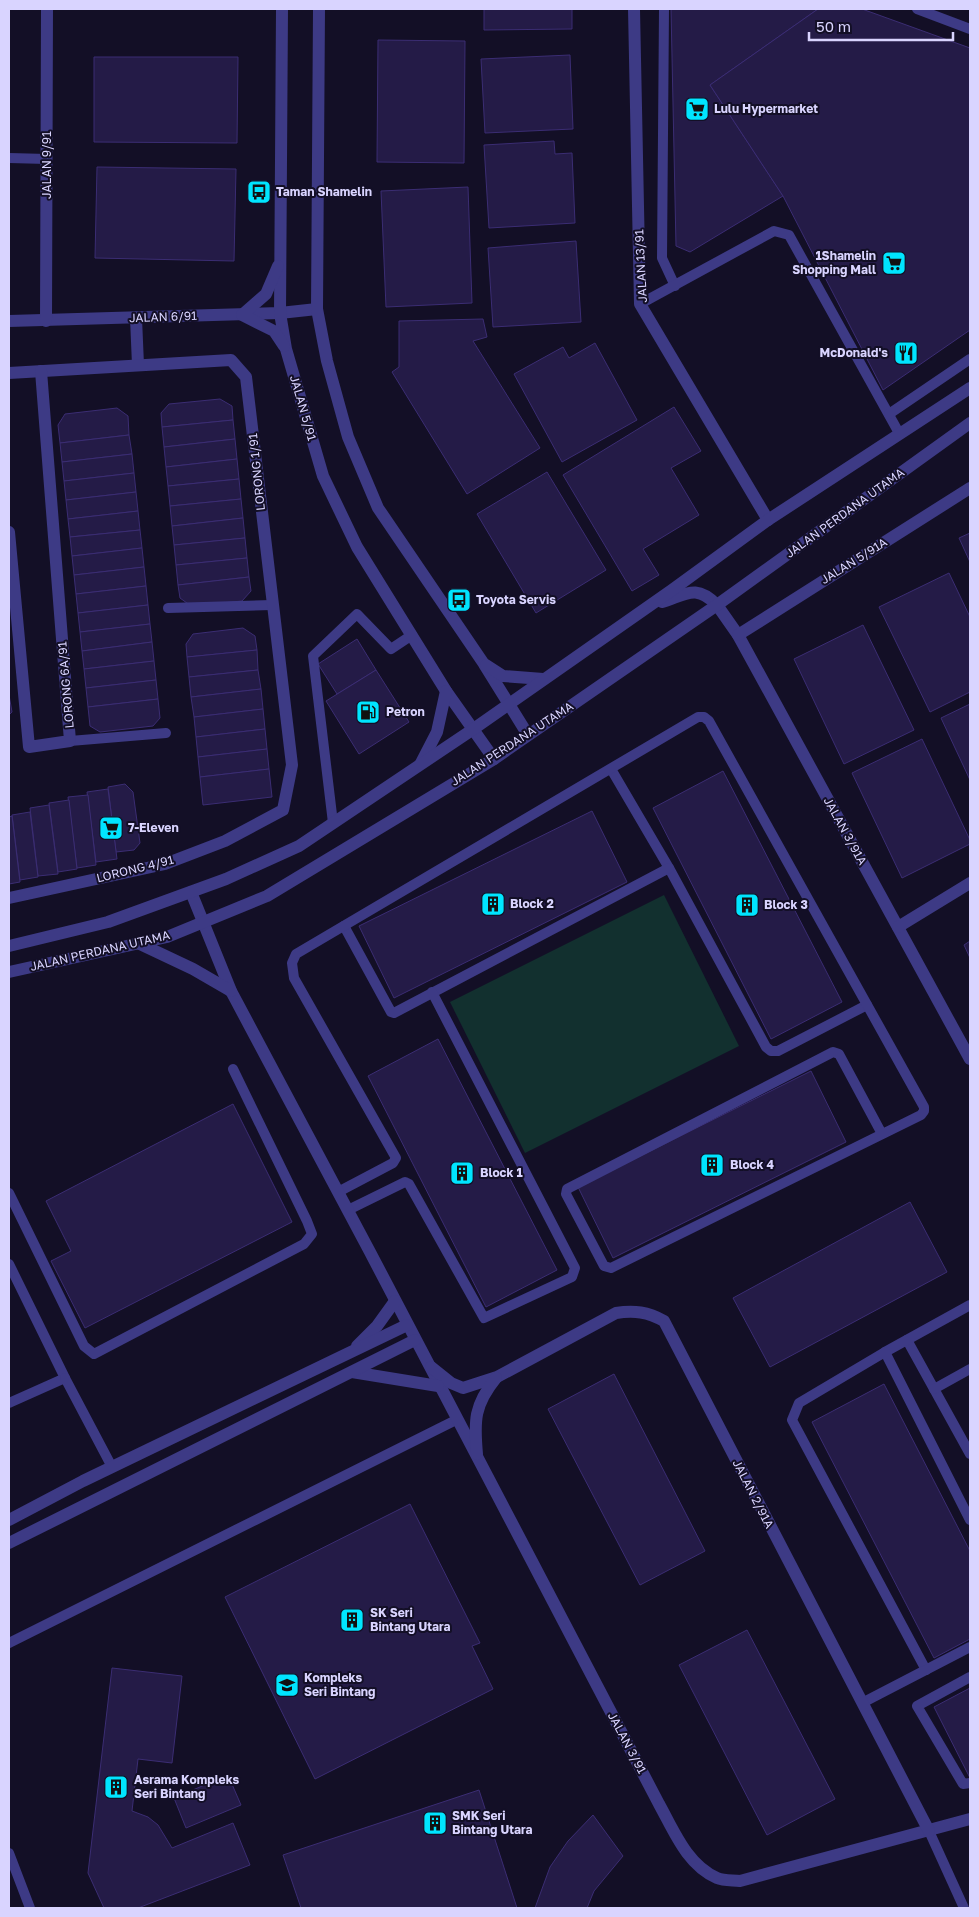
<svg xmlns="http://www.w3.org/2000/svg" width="979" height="1917" viewBox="0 0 979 1917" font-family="'Golos Text',sans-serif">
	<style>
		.green { fill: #12302f }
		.building { fill: #241b47; stroke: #3b2d73 }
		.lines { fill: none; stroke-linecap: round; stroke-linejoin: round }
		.service { stroke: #3d3a85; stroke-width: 10 }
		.minor { stroke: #3d3a85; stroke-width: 12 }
		.tertiary { stroke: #3d3a85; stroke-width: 12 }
		.labels { text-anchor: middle; stroke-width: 4; stroke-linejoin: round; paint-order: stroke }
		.poi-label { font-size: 12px; font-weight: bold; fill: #d9d4ff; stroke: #130f26; text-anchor: start }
		.street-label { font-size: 12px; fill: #d9d4ff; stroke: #130f26 }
	</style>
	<rect width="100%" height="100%" fill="#130f26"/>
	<polygon class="green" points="664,895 739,1046 525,1153 450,1002"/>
	<g class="building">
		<polygon points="484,9 572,9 572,29 484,30"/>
		<polygon points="671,9 818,9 710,85 783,196 690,252 676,246"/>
		<polygon points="818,9 862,9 970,48 970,330 883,390 783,196 710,85"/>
		<polygon points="378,40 465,41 464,163 377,162"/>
		<polygon points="570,55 573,129 485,133 481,59"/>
		<polygon points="94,57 238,57 237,143 94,142"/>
		<polygon points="554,141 555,154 572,153 575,223 489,228 484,145"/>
		<polygon points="97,167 236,169 234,261 95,258"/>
		<polygon points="468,187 472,303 386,307 381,191"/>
		<polygon points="576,241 581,322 493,327 488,248"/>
		<polygon points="483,319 487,337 473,341 540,448 467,494 392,372 399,367 399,321"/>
		<polygon points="595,343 637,420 562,462 514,374 563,347 569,358"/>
		<polygon points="220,399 232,406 233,420 162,427 161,413 169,404"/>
		<polygon points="674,407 701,451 671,468 699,515 643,549 659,575 632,591 563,475"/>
		<polygon points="117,408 128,416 129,435 60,443 58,425 65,414"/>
		<polygon points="233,420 235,439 164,447 162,427"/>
		<polygon points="129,435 132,454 62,462 60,443"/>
		<polygon points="235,439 237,459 166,467 164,447"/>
		<polygon points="132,454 134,473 64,481 62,462"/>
		<polygon points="237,459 239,479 168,486 166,467"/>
		<polygon points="547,472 606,570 536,613 477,514"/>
		<polygon points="134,473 136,492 66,500 64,481"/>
		<polygon points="239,479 241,499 170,506 168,486"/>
		<polygon points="136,492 138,511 68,519 66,500"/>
		<polygon points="241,499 243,518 172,526 170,506"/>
		<polygon points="138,511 140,530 70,537 68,519"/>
		<polygon points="243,518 245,538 174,545 172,526"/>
		<polygon points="140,530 142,548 72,556 70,537"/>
		<polygon points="970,533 970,562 959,538"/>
		<polygon points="245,538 247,558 176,565 174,545"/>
		<polygon points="142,548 144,567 74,575 72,556"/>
		<polygon points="247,558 249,577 178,585 176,565"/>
		<polygon points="144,567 146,586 76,594 74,575"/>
		<polygon points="949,573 970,617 970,692 930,712 879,607"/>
		<polygon points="249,577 251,591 242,601 191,606 180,598 178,585"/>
		<polygon points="146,586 148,605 78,613 76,594"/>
		<polygon points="148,605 150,624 80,632 78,613"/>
		<polygon points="150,624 152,642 82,651 80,632"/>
		<polygon points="863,625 914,730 844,764 794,659"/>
		<polygon points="243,628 255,636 257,650 187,657 186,644 193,634"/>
		<polygon points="357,639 376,670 337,694 318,664"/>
		<polygon points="152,642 154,661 84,669 82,651"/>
		<polygon points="257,650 258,670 189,677 187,657"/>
		<polygon points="154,661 156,680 86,688 84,669"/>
		<polygon points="258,670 261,689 191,697 189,677"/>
		<polygon points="376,670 409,722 359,754 326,701"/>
		<polygon points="156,680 158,699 88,707 86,688"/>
		<polygon points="261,689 263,709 194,717 191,697"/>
		<polygon points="9,695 12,712 9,715"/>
		<polygon points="158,699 160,718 153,726 100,732 90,726 88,707"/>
		<polygon points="970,704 970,780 941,718"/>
		<polygon points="263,709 265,729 196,737 194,717"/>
		<polygon points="265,729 267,749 198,757 196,737"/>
		<polygon points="922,739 970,840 970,844 902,878 852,773"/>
		<polygon points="267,749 269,769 200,777 198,757"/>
		<polygon points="269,769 272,797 203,805 200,777"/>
		<polygon points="723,771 842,1002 771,1039 653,808"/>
		<polygon points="125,784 133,792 140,843 134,850 116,852 108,787"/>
		<polygon points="108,789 117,859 96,862 87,792"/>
		<polygon points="88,795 96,865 77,868 68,797"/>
		<polygon points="69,800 77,869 58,872 49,803"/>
		<polygon points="49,805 58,874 38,876 30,808"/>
		<polygon points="592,811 627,882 394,998 359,926"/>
		<polygon points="30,812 38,877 20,880 12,815"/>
		<polygon points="12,816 20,882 9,884 9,817"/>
		<polygon points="970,941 970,958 964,945"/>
		<polygon points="438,1039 557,1270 486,1307 368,1076"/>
		<polygon points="811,1071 846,1142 613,1258 578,1187"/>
		<polygon points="233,1104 292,1222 85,1328 51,1261 71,1251 46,1201"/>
		<polygon points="910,1202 947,1272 770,1367 733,1298"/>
		<polygon points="614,1374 705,1551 640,1585 548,1409"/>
		<polygon points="884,1384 970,1551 970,1639 934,1658 812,1422"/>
		<polygon points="410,1504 480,1643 472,1646 493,1689 315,1779 225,1597"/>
		<polygon points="747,1630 835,1799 767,1835 679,1665"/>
		<polygon points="112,1668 182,1676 172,1763 138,1759 132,1811 148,1817 158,1825 172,1848 233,1823 250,1865 138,1908 104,1908 88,1873"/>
		<polygon points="970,1688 970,1778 934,1707"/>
		<polygon points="228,1775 241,1805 186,1828 174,1798"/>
		<polygon points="479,1790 517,1908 301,1908 283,1855"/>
		<polygon points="593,1815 623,1856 594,1891 587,1908 535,1908 550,1867 568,1841"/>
	</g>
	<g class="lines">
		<g class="service">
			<polyline points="664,9 662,258 675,286"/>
			<polyline points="917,9 970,29"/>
			<polyline points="9,158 47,159"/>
			<polyline points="640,304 774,231 789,235 899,433"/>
			<polyline points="889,414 970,359"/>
			<polyline points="168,608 272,605"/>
			<polyline points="70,741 166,733"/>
			<polyline points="611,769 669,868 766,1047 771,1051 778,1051 867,1005"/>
			<polyline points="333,823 313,656 357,614 391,649 412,635"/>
			<polyline points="344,926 391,1012 394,1013 669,868"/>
			<polyline points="338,1192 393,1163 396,1158 294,978 292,963 296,954 698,717 704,717 709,721 924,1107 924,1111 921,1115 611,1268 604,1266 566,1194 567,1189 833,1052 839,1054 882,1134"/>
			<polyline points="9,1193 84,1346 94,1354 304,1244 312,1234 307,1221 233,1069"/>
			<polyline points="348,1210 405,1182 409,1184 484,1318 572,1277 575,1268 432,992"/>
			<polyline points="9,1264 65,1378 9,1403"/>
			<polyline points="907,1340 970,1454"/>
			<polyline points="885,1352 970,1305"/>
			<polyline points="65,1378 112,1467"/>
			<polyline points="934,1389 970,1369"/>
			<polyline points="9,1643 456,1420"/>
			<polyline points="926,1670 792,1420 799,1403 885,1352 970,1520"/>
			<polyline points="970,1677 917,1706 963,1784 970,1783"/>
			<polyline points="862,1703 970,1647"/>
			<polyline points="929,1831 964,1908"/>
			<polyline points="9,1853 30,1908"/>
		</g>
		<g class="minor">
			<polyline points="634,9 640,304 768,520"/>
			<polyline points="136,318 138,365"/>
			<polyline points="9,321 280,313 317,309"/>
			<polyline points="46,321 47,9"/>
			<polyline points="9,373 231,360 246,377 292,765 283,810 225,841 165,864 9,898"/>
			<polyline points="9,532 29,747 70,741 41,371"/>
			<polyline points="717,605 738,635 970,1059"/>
			<polyline points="738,635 970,488"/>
			<path d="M191 892 231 991 370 1252 659 1804C674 1831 687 1865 717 1878 724 1881 733 1880 740 1881L970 1819"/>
			<polyline points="898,927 970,883"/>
			<polyline points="357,1346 377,1326 395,1301"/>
			<path d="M431 1367 451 1383 463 1388 497 1377 616 1313C634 1310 648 1312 664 1321L929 1831"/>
			<polyline points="352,1372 438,1386"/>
			<path d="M477 1454C474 1421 474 1405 496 1378"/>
			<polyline points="9,1520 83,1481 407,1325"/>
			<polyline points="9,1543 415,1340"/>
		</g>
		<g class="tertiary">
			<polyline points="282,9 280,313 286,349 323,476 357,547 446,691 494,759"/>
			<polyline points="319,9 317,309 327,361 348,437 378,508 484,664 528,735"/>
			<polyline points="278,266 266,294 242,315 274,331 284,346"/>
			<path d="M662 602C687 594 696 584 717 605"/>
			<polyline points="486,665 503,676 543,679"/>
			<polyline points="421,763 437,732 446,691"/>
			<polyline points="138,943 193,969 231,991"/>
			<polyline points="9,946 108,922 226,879 299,846 472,730 672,590 768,520 970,388"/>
			<polyline points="9,972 167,937 267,896 494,759 717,605 970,423"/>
		</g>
	</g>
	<defs>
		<g id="supermarket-square" transform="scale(1.25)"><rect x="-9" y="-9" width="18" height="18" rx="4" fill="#00e5ff" stroke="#130f26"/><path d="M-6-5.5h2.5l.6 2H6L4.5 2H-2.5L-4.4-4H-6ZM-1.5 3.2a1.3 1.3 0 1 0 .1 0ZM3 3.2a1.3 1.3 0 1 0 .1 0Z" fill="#111"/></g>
		<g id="bus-square" transform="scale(1.25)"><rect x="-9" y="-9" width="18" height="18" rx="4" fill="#00e5ff" stroke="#130f26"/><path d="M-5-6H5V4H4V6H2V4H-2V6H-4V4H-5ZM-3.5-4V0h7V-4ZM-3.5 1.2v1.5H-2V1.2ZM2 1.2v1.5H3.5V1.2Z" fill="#111"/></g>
		<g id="restaurant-square" transform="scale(1.25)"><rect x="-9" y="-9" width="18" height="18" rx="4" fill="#00e5ff" stroke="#130f26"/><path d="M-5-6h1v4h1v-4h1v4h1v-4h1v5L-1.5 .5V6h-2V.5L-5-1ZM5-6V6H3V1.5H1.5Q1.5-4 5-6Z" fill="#111"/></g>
		<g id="fuel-square" transform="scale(1.25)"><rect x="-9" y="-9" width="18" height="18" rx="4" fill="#00e5ff" stroke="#130f26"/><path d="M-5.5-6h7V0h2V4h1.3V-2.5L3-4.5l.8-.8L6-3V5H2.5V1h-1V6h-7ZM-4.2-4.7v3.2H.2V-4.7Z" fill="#111"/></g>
		<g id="building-square" transform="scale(1.25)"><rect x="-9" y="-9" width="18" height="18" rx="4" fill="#00e5ff" stroke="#130f26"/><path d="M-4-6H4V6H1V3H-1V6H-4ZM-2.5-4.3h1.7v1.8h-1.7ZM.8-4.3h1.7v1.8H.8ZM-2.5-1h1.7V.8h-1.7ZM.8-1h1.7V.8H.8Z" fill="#111"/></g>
		<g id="school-square" transform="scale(1.25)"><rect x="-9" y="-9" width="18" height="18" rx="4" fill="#00e5ff" stroke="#130f26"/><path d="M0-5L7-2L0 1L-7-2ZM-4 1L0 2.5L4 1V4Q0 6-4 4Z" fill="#111"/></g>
	</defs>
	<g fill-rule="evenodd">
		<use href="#supermarket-square" x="697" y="109"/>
		<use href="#bus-square" x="259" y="192"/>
		<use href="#supermarket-square" x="894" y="263"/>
		<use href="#restaurant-square" x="906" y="353"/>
		<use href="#bus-square" x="459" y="600"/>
		<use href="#fuel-square" x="368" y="712"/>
		<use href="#supermarket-square" x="111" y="828"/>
		<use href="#building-square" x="493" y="904"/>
		<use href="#building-square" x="747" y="905"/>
		<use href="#building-square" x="712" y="1165"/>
		<use href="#building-square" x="462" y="1173"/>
		<use href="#building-square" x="352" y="1620"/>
		<use href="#school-square" x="287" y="1685"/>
		<use href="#building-square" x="116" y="1787"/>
		<use href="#building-square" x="435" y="1823"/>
	</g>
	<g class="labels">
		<g class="poi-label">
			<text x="714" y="113">Lulu Hypermarket</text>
			<text x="276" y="196">Taman Shamelin</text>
			<text x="876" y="260" text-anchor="end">1Shamelin<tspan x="876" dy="14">Shopping Mall</tspan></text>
			<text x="888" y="357" text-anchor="end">McDonald's</text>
			<text x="476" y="604">Toyota Servis</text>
			<text x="386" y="716">Petron</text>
			<text x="128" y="832">7-Eleven</text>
			<text x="510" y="908">Block 2</text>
			<text x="764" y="909">Block 3</text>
			<text x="730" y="1169">Block 4</text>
			<text x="480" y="1177">Block 1</text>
			<text x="370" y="1617">SK Seri<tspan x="370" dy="14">Bintang Utara</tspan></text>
			<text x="304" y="1682">Kompleks<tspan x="304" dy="14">Seri Bintang</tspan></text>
			<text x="134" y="1784">Asrama Kompleks<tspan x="134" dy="14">Seri Bintang</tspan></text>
			<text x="452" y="1820">SMK Seri<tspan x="452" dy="14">Bintang Utara</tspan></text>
		</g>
		<g class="street-label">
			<text transform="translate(47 165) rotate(-90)" y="4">JALAN 9/91</text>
			<text transform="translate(641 266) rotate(-93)" y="4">JALAN 13/91</text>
			<text transform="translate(163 317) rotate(-2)" y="4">JALAN 6/91</text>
			<text transform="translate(303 408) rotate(74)" y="4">JALAN 5/91</text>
			<text transform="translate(257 472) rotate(-96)" y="4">LORONG 1/91</text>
			<text transform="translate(845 513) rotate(-36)" y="4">JALAN PERDANA UTAMA</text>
			<text transform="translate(854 561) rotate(-32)" y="4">JALAN 5/91A</text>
			<text transform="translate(66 685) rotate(-95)" y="4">LORONG 6A/91</text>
			<text transform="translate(512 744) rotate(-33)" y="4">JALAN PERDANA UTAMA</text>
			<text transform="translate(845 831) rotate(61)" y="4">JALAN 3/91A</text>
			<text transform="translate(135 869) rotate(-14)" y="4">LORONG 4/91</text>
			<text transform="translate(100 951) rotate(-13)" y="4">JALAN PERDANA UTAMA</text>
			<text transform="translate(753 1494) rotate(63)" y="4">JALAN 2/91A</text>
			<text transform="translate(627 1743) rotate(62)" y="4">JALAN 3/91</text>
		</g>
	</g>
	<rect width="979" height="1917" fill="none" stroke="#d9d4ff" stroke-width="20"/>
	<path d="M809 32v8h144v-8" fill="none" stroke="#d9d4ff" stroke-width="2.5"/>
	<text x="816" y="32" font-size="15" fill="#d9d4ff" stroke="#130f26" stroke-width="4" paint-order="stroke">50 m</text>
</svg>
